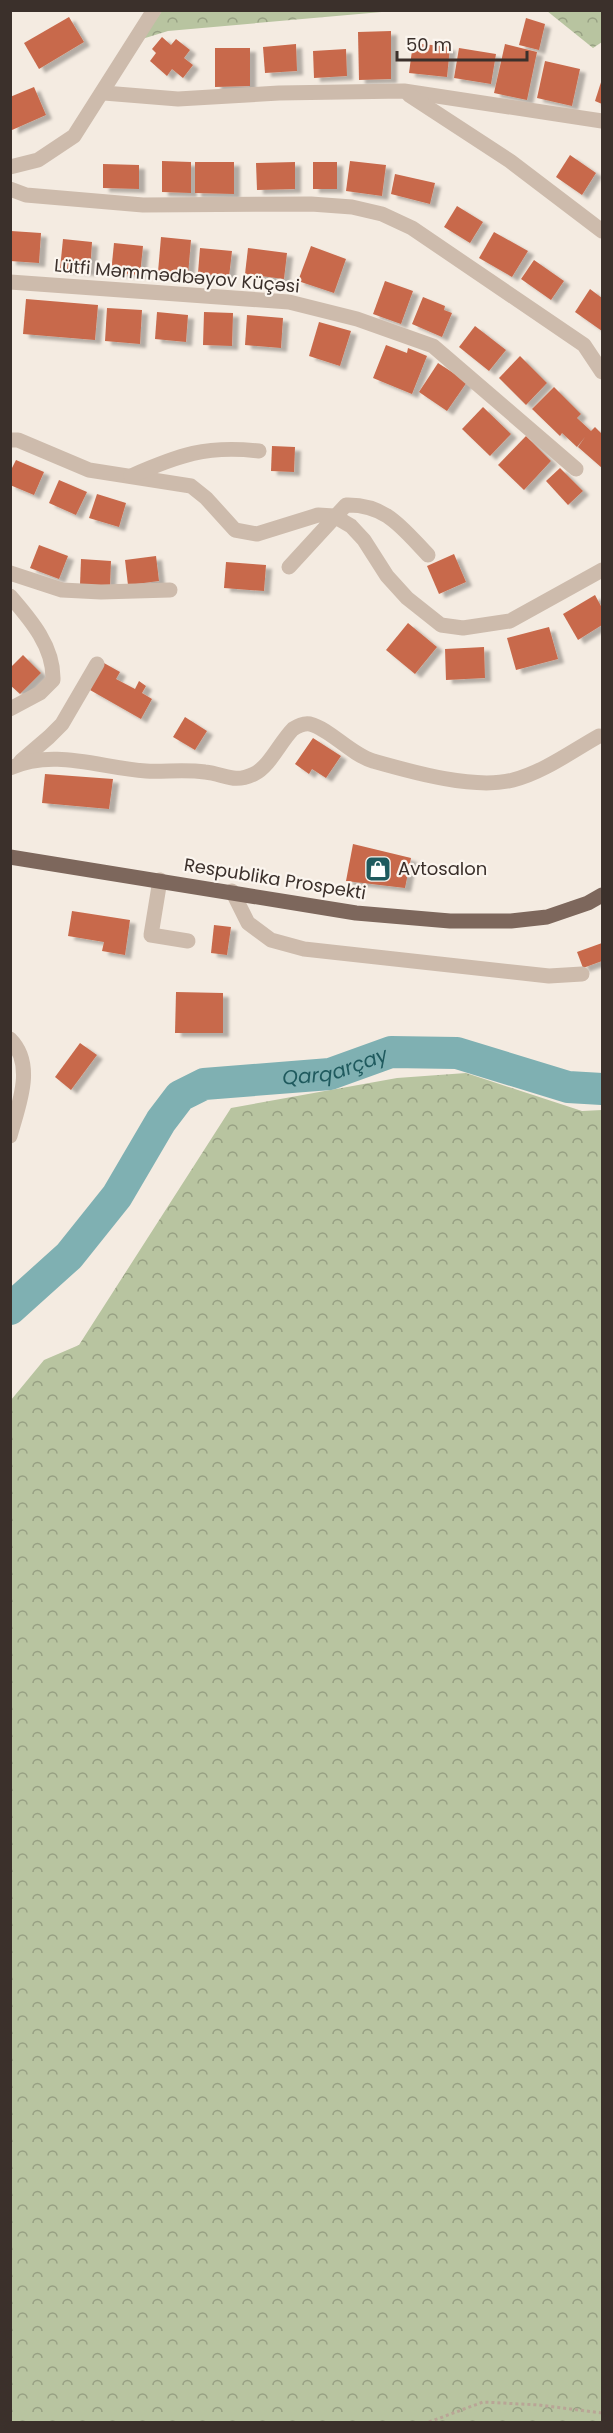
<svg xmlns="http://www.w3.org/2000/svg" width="613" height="2433" viewBox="0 0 613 2433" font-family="Poppins,sans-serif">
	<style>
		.forest { fill: url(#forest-crowns) }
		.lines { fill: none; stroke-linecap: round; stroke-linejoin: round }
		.river { stroke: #7fb0b2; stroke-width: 32 }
		.building { fill: #c8694b; filter: url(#shadow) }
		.path { stroke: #b9a596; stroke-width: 3; stroke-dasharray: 3 3; stroke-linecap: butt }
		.minor { stroke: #cdbbac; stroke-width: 15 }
		.major { stroke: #7d675c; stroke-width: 15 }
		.labels { text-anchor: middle; stroke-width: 4.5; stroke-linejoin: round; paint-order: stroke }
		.street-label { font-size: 18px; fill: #3b302b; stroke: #fbf5ee }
		.poi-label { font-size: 18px; fill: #3b302b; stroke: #fbf5ee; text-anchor: start }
		.water-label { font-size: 20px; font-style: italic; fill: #1f5a5e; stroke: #fbf5ee }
	</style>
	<defs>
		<pattern id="forest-crowns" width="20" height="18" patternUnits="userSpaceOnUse" patternTransform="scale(1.5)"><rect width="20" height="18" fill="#b8c4a0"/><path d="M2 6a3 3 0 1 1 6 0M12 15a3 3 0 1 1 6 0" fill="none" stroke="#97a083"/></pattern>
		<filter id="shadow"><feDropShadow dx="6" dy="4" stdDeviation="1.5" flood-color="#0004"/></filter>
	</defs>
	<rect width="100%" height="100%" fill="#f4ebe1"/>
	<g class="forest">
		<polygon points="162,11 393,11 168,31 142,39"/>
		<polygon points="547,11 602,11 602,42 593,48"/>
		<polygon points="466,1073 582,1111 602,1110 602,2422 11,2422 11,1400 44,1360 79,1345 231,1108 397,1078"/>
	</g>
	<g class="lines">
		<path class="river" id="s1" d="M10 1309 69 1256 117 1196 161 1121 180 1096 204 1084 330 1074 391 1052 457 1053 568 1087 602 1089"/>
	</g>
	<g class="building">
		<polygon points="69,17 84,42 39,69 24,43"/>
		<polygon points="526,18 545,24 539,50 519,45"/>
		<polygon points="391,31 391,79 359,80 358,32"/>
		<polygon points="162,37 171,45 176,39 190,50 184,58 193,65 183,78 172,69 167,76 150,61 156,53 152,49"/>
		<polygon points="413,43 450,47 447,77 409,73"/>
		<polygon points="296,44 297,71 265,73 263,47"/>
		<polygon points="505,44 537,52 527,100 494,93"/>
		<polygon points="215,48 250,48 250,86 215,87"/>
		<polygon points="459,48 496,54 491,84 454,78"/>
		<polygon points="346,49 347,76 314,78 313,51"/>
		<polygon points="545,61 580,69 572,106 537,98"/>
		<polygon points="602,79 602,104 595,101"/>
		<polygon points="34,87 46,115 12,130 10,97"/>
		<polygon points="570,155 596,173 582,195 556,177"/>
		<polygon points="162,161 191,162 191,193 162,192"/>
		<polygon points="350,161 386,165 382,196 346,191"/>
		<polygon points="195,162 234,162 234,194 195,193"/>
		<polygon points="295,162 295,189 257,190 256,163"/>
		<rect x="313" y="162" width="24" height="27"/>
		<polygon points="103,164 139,165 139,189 103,188"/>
		<polygon points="395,174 435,183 430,204 391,194"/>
		<polygon points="457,206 483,222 470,243 444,227"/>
		<polygon points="11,231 41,233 39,263 10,261"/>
		<polygon points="494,232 528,251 512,277 479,258"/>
		<polygon points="161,237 191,240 188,275 158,272"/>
		<polygon points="63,239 92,242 90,272 60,269"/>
		<polygon points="114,243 143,246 140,275 111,273"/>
		<polygon points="311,246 346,259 334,293 298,281"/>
		<polygon points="200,248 232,251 229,277 198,273"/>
		<polygon points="248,248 287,253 284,279 245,274"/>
		<polygon points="534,260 564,281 551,300 521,279"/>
		<polygon points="385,281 413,291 401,324 373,314"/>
		<polygon points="590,289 602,298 602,331 575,312"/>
		<polygon points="423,297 445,306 444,310 452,313 442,337 412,324"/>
		<polygon points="26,299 98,305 95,340 23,334"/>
		<polygon points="107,308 142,310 140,344 105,341"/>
		<polygon points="157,312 188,315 186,342 155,339"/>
		<polygon points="204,312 233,313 232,346 203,345"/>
		<polygon points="247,315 283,318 281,348 245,345"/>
		<polygon points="319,322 351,331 340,366 309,356"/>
		<polygon points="475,326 506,350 489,371 459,347"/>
		<polygon points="386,345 407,353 408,348 427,356 412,394 373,378"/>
		<polygon points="520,356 547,383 526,405 499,378"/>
		<polygon points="438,363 467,382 447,411 419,392"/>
		<polygon points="554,387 581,414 577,418 591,431 595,427 602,434 602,468 578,447 585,437 577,447 562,433 560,436 532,409"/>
		<polygon points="483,407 511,434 490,456 462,429"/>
		<polygon points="526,436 551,461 524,490 498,465"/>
		<polygon points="272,446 295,447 294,472 271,471"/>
		<polygon points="16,460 44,472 34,495 10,485 10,472"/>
		<polygon points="560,468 583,491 568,505 546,481"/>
		<polygon points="59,480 87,492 76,515 49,503"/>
		<polygon points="97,494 126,503 119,527 89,518"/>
		<polygon points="39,545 68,556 59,579 30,568"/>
		<polygon points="454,554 466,582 439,594 427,566"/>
		<polygon points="156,556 159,581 128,585 125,560"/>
		<polygon points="81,559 111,561 110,586 80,585"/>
		<polygon points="226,562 266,565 264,591 224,588"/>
		<polygon points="595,595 602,608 602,625 578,640 563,614"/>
		<polygon points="408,623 437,647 415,674 386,650"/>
		<polygon points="549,627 558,659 516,670 507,638"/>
		<polygon points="484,647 485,678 446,680 445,649"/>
		<polygon points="23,655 41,673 20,694 10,685 10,668"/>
		<polygon points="104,663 120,672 116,679 135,689 139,681 146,686 142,693 152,699 141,719 90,690"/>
		<polygon points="185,717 207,731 195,750 173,737"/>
		<polygon points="313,738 341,756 326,778 312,769 309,774 295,764"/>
		<polygon points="45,774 113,779 109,809 42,803"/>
		<polygon points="353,844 411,858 405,888 346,881"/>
		<polygon points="72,911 130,920 125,955 102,951 104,942 68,936"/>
		<polygon points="214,925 231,927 227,955 211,953"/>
		<polygon points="602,943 602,961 583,968 577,952"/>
		<polygon points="176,992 223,993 223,1033 175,1033"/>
		<polygon points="80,1043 97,1055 71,1090 55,1077"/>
	</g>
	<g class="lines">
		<polyline class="path" points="429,2422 483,2402 539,2405 602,2413"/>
		<g class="minor">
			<polyline points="104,93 178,99 279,93 404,91 602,121"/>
			<polyline points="409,95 510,161 602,231"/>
			<polyline points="10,167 38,160 74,136 154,10"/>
			<polyline points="10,189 26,195 143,205 311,204 352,207 382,214 412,228 584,345 602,372"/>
			<polyline points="10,282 289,302 357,319 433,346 576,469"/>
			<polyline points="10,440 18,440 89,470 191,486 206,498 235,530 257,534 318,515 334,516 351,526 364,540 387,576 407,598 441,625 463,628 510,621 602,570"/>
			<path d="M131 476C179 455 206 445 259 451"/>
			<path d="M289 567 346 505C386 504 402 528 428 555"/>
			<polyline points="10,573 62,590 101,592 170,590"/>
			<path d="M10 596C31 620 54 647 53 680L40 693 10 709"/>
			<polyline points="21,761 49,737 62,724 97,664"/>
			<path d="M10 768C54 748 101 768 146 771 165 772 185 769 205 772 225 774 233 784 254 774 270 766 280 742 293 729 298 726 303 723 310 724 330 729 350 754 373 761 412 772 474 790 513 780 544 772 572 751 599 736"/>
			<polyline points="160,880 151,935 188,941"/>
			<polyline points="232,891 248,923 271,940 304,949 549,976 582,974"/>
			<path d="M10 1039C36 1065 18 1106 10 1136"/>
		</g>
		<polyline class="major" points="10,857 356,913 450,921 511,921 547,917 588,903 602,895"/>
	</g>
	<defs>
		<g id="shop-square" transform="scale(1.35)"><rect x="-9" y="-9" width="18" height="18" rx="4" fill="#1f5a5e" stroke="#fbf5ee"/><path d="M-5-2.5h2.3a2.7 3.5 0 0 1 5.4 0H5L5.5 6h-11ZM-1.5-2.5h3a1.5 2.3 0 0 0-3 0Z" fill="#fff"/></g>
	</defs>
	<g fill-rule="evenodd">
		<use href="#shop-square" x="378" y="869"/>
	</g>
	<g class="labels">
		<g class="street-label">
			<text transform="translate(177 276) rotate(5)" y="6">Lütfi Məmmədbəyov Küçəsi</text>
			<text transform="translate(275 879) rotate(9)" y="6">Respublika Prospekti</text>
		</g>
		<g class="poi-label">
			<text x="398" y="875">Avtosalon</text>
		</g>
		<g class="water-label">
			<text dy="7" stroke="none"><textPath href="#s1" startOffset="434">Qarqarçay</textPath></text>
		</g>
	</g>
	<rect width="613" height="2433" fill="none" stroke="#3b302b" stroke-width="24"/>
	<path d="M397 51v9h130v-9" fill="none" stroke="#3b302b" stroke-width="3"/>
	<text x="406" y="51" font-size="18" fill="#3b302b" stroke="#fbf5ee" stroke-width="4.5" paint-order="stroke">50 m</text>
</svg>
